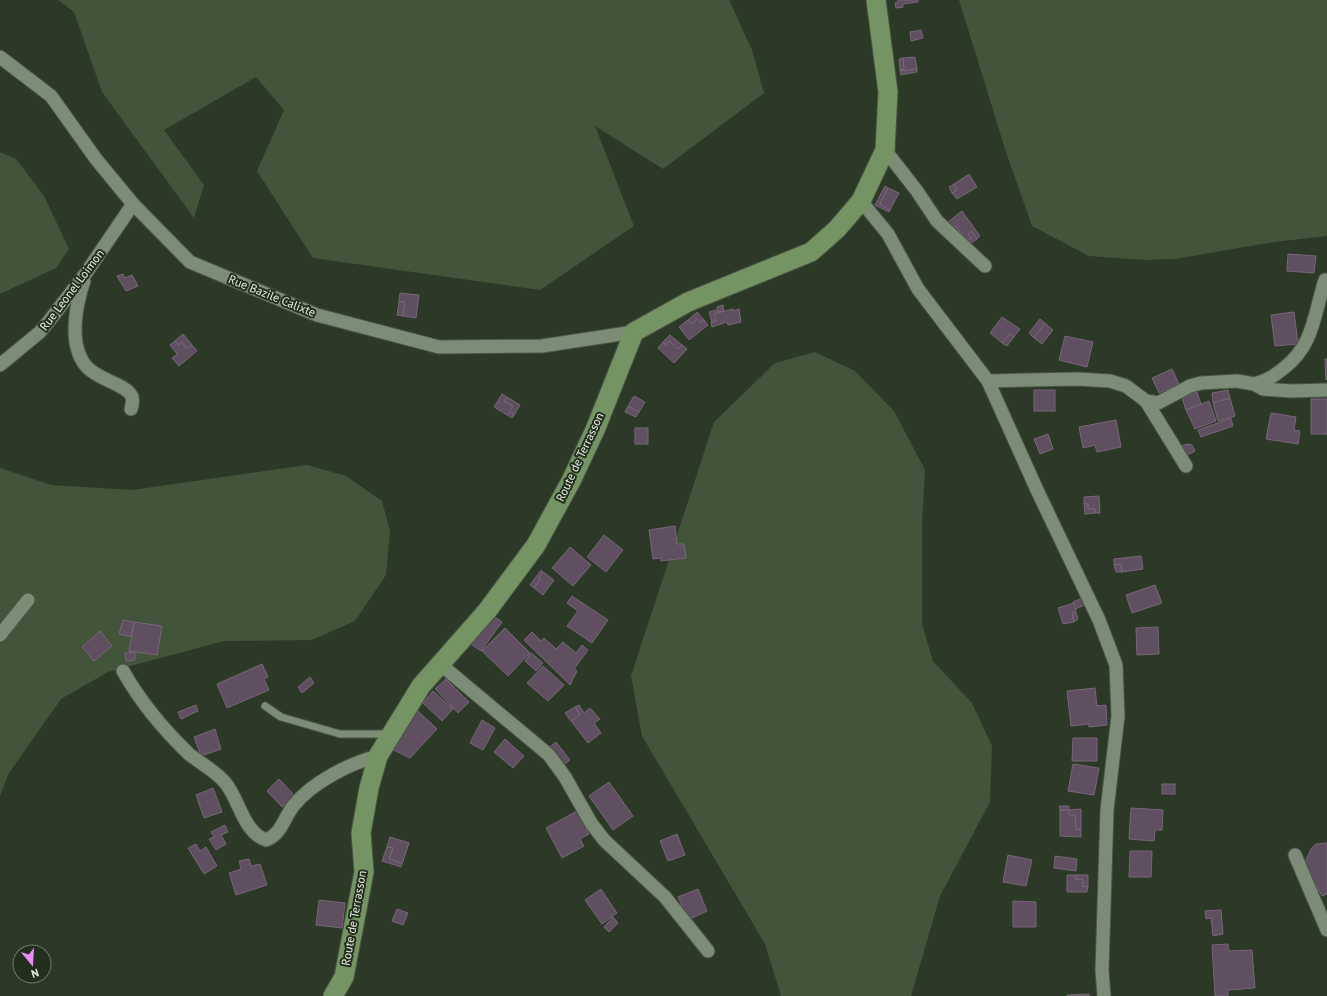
<svg xmlns="http://www.w3.org/2000/svg" width="1327" height="996" viewBox="0 0 1327 996" font-family="'PT Sans',sans-serif">
	<style>
		.green { fill: #425439 }
		.building { fill: #5f4f61; stroke: #786679 }
		.lines { fill: none; stroke-linecap: round; stroke-linejoin: round }
		.lane-casing { stroke: #4a5546; stroke-width: 9 }
		.street-casing { stroke: #4a5546; stroke-width: 15 }
		.secondary-casing { stroke: #4a5546; stroke-width: 21 }
		.lane { stroke: #7d8c77; stroke-width: 7 }
		.street { stroke: #7d8c77; stroke-width: 13 }
		.secondary { stroke: #749464; stroke-width: 19 }
		.labels { text-anchor: middle; stroke-width: 4; stroke-linejoin: round; paint-order: stroke }
		.street-label { font-size: 12px; fill: #e5ede1; stroke: #232f1d }
	</style>
	<rect width="100%" height="100%" fill="#2c3927"/>
	<g class="green">
		<polygon points="58,0 729,0 752,50 764,93 663,169 595,126 634,226 540,290 313,258 257,171 284,110 256,77 164,130 204,185 194,218 102,92 74,12"/>
		<polygon points="959,0 1327,0 1327,236 1274,242 1175,259 1145,260 1089,256 1032,226 1006,152"/>
		<polygon points="0,152 16,159 44,196 69,249 56,268 0,294"/>
		<polygon points="815,352 855,371 894,411 925,470 922,524 922,624 933,661 972,703 992,746 990,802 940,896 911,996 781,996 765,944 642,736 631,676 714,422 775,363"/>
		<polygon points="307,465 346,476 382,501 390,531 386,575 355,621 312,640 224,641 108,672 61,699 9,773 0,796 0,468 51,485 132,490"/>
	</g>
	<g class="building">
		<polygon points="898,0 918,0 918,2 903,4 903,7 896,8 895,3 898,2"/>
		<polygon points="921,30 923,38 911,41 910,32"/>
		<polygon points="915,57 917,69 900,71 900,70 904,69 903,58"/>
		<polygon points="903,58 904,69 900,70 899,59"/>
		<polygon points="917,69 917,72 901,75 900,71"/>
		<polygon points="969,174 977,187 957,199 952,193 957,190 954,184"/>
		<polygon points="954,184 957,190 952,193 949,187"/>
		<polygon points="885,186 888,188 880,204 890,210 889,212 875,205"/>
		<polygon points="888,188 899,193 890,210 880,204"/>
		<polygon points="962,211 980,236 977,239 971,231 968,234 972,238 965,243 961,238 963,236 956,226 952,228 948,222"/>
		<polygon points="956,226 963,236 961,238 952,228"/>
		<polygon points="971,231 977,239 968,245 965,243 972,238 968,234"/>
		<polygon points="1288,254 1316,256 1314,273 1287,271"/>
		<polygon points="123,274 125,278 132,275 138,286 126,291 117,276"/>
		<polygon points="400,293 419,295 416,318 403,316 405,302 399,302"/>
		<polygon points="399,302 405,302 403,316 397,315"/>
		<polygon points="723,305 724,311 718,312 717,307"/>
		<polygon points="733,309 734,311 739,309 741,322 728,325 727,322 712,327 711,322 716,321 714,314"/>
		<polygon points="717,310 718,312 714,314 716,321 712,322 709,312"/>
		<polygon points="697,312 704,320 700,323 697,319 691,324 688,320"/>
		<polygon points="1294,312 1298,344 1275,346 1271,315"/>
		<polygon points="1002,317 1020,329 1014,337 1010,334 1002,343 990,333"/>
		<polygon points="697,319 700,323 704,320 708,325 689,340 679,327 688,320 691,324"/>
		<polygon points="1040,319 1045,323 1034,338 1029,333"/>
		<polygon points="1045,323 1053,330 1042,344 1034,338"/>
		<polygon points="183,334 192,345 187,349 182,342 179,345 175,341"/>
		<polygon points="1010,334 1014,337 1007,346 1002,343"/>
		<polygon points="670,335 682,345 678,349 669,341 666,345 663,342"/>
		<polygon points="1065,336 1093,342 1087,367 1059,360"/>
		<polygon points="175,341 179,345 182,342 187,349 192,345 197,351 179,366 172,358 177,354 170,345"/>
		<polygon points="669,341 678,349 682,345 687,349 674,363 658,348 663,342 666,345"/>
		<polygon points="1325,359 1327,359 1327,379 1326,380"/>
		<polygon points="1172,369 1179,384 1159,393 1152,378"/>
		<rect x="1034" y="390" width="21" height="21"/>
		<polygon points="1228,390 1230,398 1213,403 1212,393"/>
		<polygon points="1197,392 1201,404 1186,410 1182,398"/>
		<polygon points="502,394 507,397 504,401 513,406 509,412 514,415 512,418 494,407"/>
		<polygon points="634,396 645,402 639,412 628,406"/>
		<polygon points="507,397 520,405 514,415 509,412 513,406 504,401"/>
		<polygon points="1230,398 1235,416 1218,421 1213,403"/>
		<rect x="1311" y="399" width="16" height="35"/>
		<polygon points="1209,401 1216,421 1195,429 1186,410"/>
		<polygon points="628,406 639,412 636,417 625,412"/>
		<polygon points="1271,413 1296,417 1294,430 1300,431 1298,444 1266,439"/>
		<polygon points="1231,418 1233,426 1201,437 1198,430"/>
		<polygon points="1116,420 1121,447 1097,452 1095,445 1083,448 1079,427"/>
		<rect x="635" y="428" width="13" height="16"/>
		<polygon points="1048,434 1053,449 1040,454 1034,439"/>
		<polygon points="1187,444 1192,445 1195,451 1186,456 1181,446"/>
		<polygon points="1099,496 1100,513 1095,513 1095,509 1088,509 1088,504 1084,504 1084,497"/>
		<polygon points="1084,504 1088,504 1088,509 1095,509 1095,513 1085,514"/>
		<polygon points="675,526 677,544 684,544 686,558 661,561 661,558 653,559 649,530"/>
		<polygon points="604,535 623,550 606,572 587,557"/>
		<polygon points="570,547 591,565 573,586 552,568"/>
		<polygon points="1141,556 1143,569 1122,572 1121,564 1114,565 1114,559"/>
		<polygon points="1121,564 1122,572 1116,572 1114,565"/>
		<polygon points="541,570 543,572 539,578 541,579 534,588 530,585"/>
		<polygon points="543,572 554,580 543,595 534,588 541,579 539,578"/>
		<polygon points="1155,585 1162,603 1132,613 1126,595"/>
		<polygon points="572,596 608,620 592,643 567,626 578,611 567,603"/>
		<polygon points="1083,598 1085,605 1075,609 1073,602"/>
		<polygon points="1074,603 1076,612 1072,613 1074,622 1063,624 1058,608"/>
		<polygon points="488,612 502,622 481,651 468,642"/>
		<polygon points="1076,612 1078,619 1074,622 1072,613"/>
		<polygon points="123,620 134,622 131,637 119,634"/>
		<polygon points="134,622 162,626 157,655 129,651"/>
		<polygon points="1158,627 1159,654 1137,655 1136,628"/>
		<polygon points="505,628 530,653 508,676 482,651"/>
		<polygon points="100,631 112,646 94,661 82,647"/>
		<polygon points="532,632 541,641 544,638 556,649 563,642 576,653 582,645 588,650 574,669 577,671 570,685 524,640"/>
		<polygon points="135,652 135,660 126,661 125,653"/>
		<polygon points="531,653 543,663 536,671 525,661"/>
		<polygon points="262,664 268,677 264,679 269,690 227,708 217,684"/>
		<polygon points="543,666 564,685 548,701 527,683"/>
		<polygon points="310,677 314,683 302,693 298,687"/>
		<polygon points="446,679 469,702 458,713 435,689"/>
		<polygon points="1095,688 1097,706 1106,705 1107,725 1089,727 1089,724 1071,726 1067,691"/>
		<polygon points="433,691 453,709 442,721 423,703"/>
		<polygon points="196,705 198,711 181,719 178,712"/>
		<polygon points="579,705 584,713 590,708 600,719 594,723 601,733 588,743 571,721 580,715 575,707"/>
		<polygon points="575,707 580,715 571,721 565,713"/>
		<polygon points="418,711 437,729 410,758 392,749 404,727"/>
		<polygon points="482,720 495,728 483,750 470,743"/>
		<polygon points="215,729 221,749 201,756 194,737"/>
		<polygon points="1073,738 1097,738 1097,761 1072,761"/>
		<polygon points="505,739 524,756 513,768 494,752"/>
		<polygon points="556,742 570,760 560,767 547,749"/>
		<polygon points="1073,764 1099,768 1094,795 1068,791"/>
		<polygon points="279,779 295,796 282,807 267,791"/>
		<polygon points="609,782 633,816 613,830 589,796"/>
		<rect x="1162" y="784" width="13" height="10"/>
		<polygon points="213,788 222,812 204,818 196,795"/>
		<polygon points="1059,806 1069,806 1069,810 1060,810"/>
		<polygon points="1131,808 1163,810 1162,830 1155,830 1154,841 1129,839"/>
		<polygon points="1081,809 1081,829 1076,830 1075,815 1069,815 1069,810"/>
		<polygon points="1060,810 1069,810 1069,815 1075,815 1076,830 1081,829 1081,837 1060,836"/>
		<polygon points="577,811 589,834 580,839 584,846 562,858 546,828"/>
		<polygon points="225,825 228,832 221,835 226,844 216,850 209,839 214,837 211,832"/>
		<polygon points="677,834 685,855 668,861 660,841"/>
		<polygon points="390,837 409,843 402,864 389,859 393,848 387,847"/>
		<polygon points="1325,843 1327,843 1327,894 1322,896 1308,871 1305,862 1311,849 1316,844"/>
		<polygon points="196,844 200,851 206,847 217,866 204,874 188,848"/>
		<polygon points="387,847 393,848 389,859 402,864 401,867 382,861"/>
		<polygon points="1130,851 1152,851 1151,877 1129,877"/>
		<polygon points="1008,855 1032,860 1026,886 1003,882"/>
		<polygon points="1055,856 1077,859 1076,871 1054,868"/>
		<polygon points="249,859 251,866 260,864 267,885 236,895 229,873 241,869 239,861"/>
		<polygon points="1067,875 1076,875 1075,879 1083,879 1083,887 1088,886 1087,892 1067,892"/>
		<polygon points="1076,875 1088,875 1088,886 1083,887 1083,879 1075,879"/>
		<polygon points="601,889 617,913 602,924 585,900"/>
		<polygon points="698,889 707,911 688,920 678,897"/>
		<polygon points="319,900 345,903 342,928 316,925"/>
		<polygon points="1013,901 1036,902 1036,927 1013,927"/>
		<polygon points="397,909 408,913 403,925 392,921"/>
		<polygon points="1221,910 1223,934 1213,936 1211,918 1206,919 1205,911"/>
		<polygon points="613,917 618,923 609,932 604,927"/>
		<polygon points="1228,944 1229,951 1252,950 1255,988 1228,990 1228,996 1215,996 1212,945"/>
		<polygon points="1089,994 1089,996 1067,996 1067,995"/>
	</g>
	<g class="lines">
		<g class="lane-casing">
			<polyline id="lane" points="265,706 281,717 340,734 388,734"/>
		</g>
		<g class="street-casing">
			<g id="street">
				<polyline points="0,57 51,96 96,159 133,204 190,262 317,315 439,347 542,346 634,332"/>
				<polyline points="885,150 917,191 937,221 985,266"/>
				<polyline points="861,201 888,234 918,289 988,381 1037,490 1099,620 1116,665 1118,716 1107,810 1102,970 1104,996"/>
				<path d="M84 281C76 305 69 340 83 362 94 380 128 384 132 397 133 401 132 406 131 409"/>
				<polyline points="0,365 40,332 49,321 86,273 133,204"/>
				<polyline points="988,381 1077,379 1110,381 1126,386 1146,401 1158,403 1190,386 1201,383 1237,381 1254,384 1263,389 1291,391 1327,390"/>
				<path d="M1254 384C1267 381 1274 376 1284 368 1314 345 1314 314 1325 280"/>
				<polyline points="1146,401 1186,466"/>
				<polyline points="0,635 28,600"/>
				<polyline points="440,664 549,755 565,777 591,823 604,840 665,897 708,951"/>
				<path d="M123 671C140 701 164 730 189 754 201 764 218 772 227 785 240 803 244 832 266 840 282 834 284 817 294 805 313 782 350 763 378 756"/>
				<polyline points="1295,855 1327,930"/>
			</g>
		</g>
		<g class="secondary-casing">
			<polyline id="secondary" points="333,996 344,977 364,872 361,833 369,788 378,756 421,686 487,611 536,545 571,481 595,430 634,332 688,302 811,252 837,229 861,201 885,150 888,92 876,0"/>
		</g>
		<use href="#lane" class="lane"/>
		<use href="#street" class="street"/>
		<use href="#secondary" class="secondary"/>
	</g>
	<g class="labels">
		<g class="street-label">
			<text transform="translate(72 290) rotate(-53)" y="4">Rue Leonel Loimon</text>
			<text transform="translate(272 296) rotate(22)" y="4">Rue Bazile Calixte</text>
			<text transform="translate(580 457) rotate(-65)" y="4">Route de Terrasson</text>
			<text transform="translate(354 918) rotate(-80)" y="4">Route de Terrasson</text>
		</g>
	</g>
	<g transform="translate(32 964) rotate(162)"><circle r="19" fill="#232f1d" stroke="#717b6b"/>
	<path d="M0-3L7 15L0 10L-7 15Z" fill="#ed8cf9"/>
	<text y="-6" font-size="11" font-weight="bold" text-anchor="middle" fill="#e5ede1">N</text>
	</g>
</svg>
